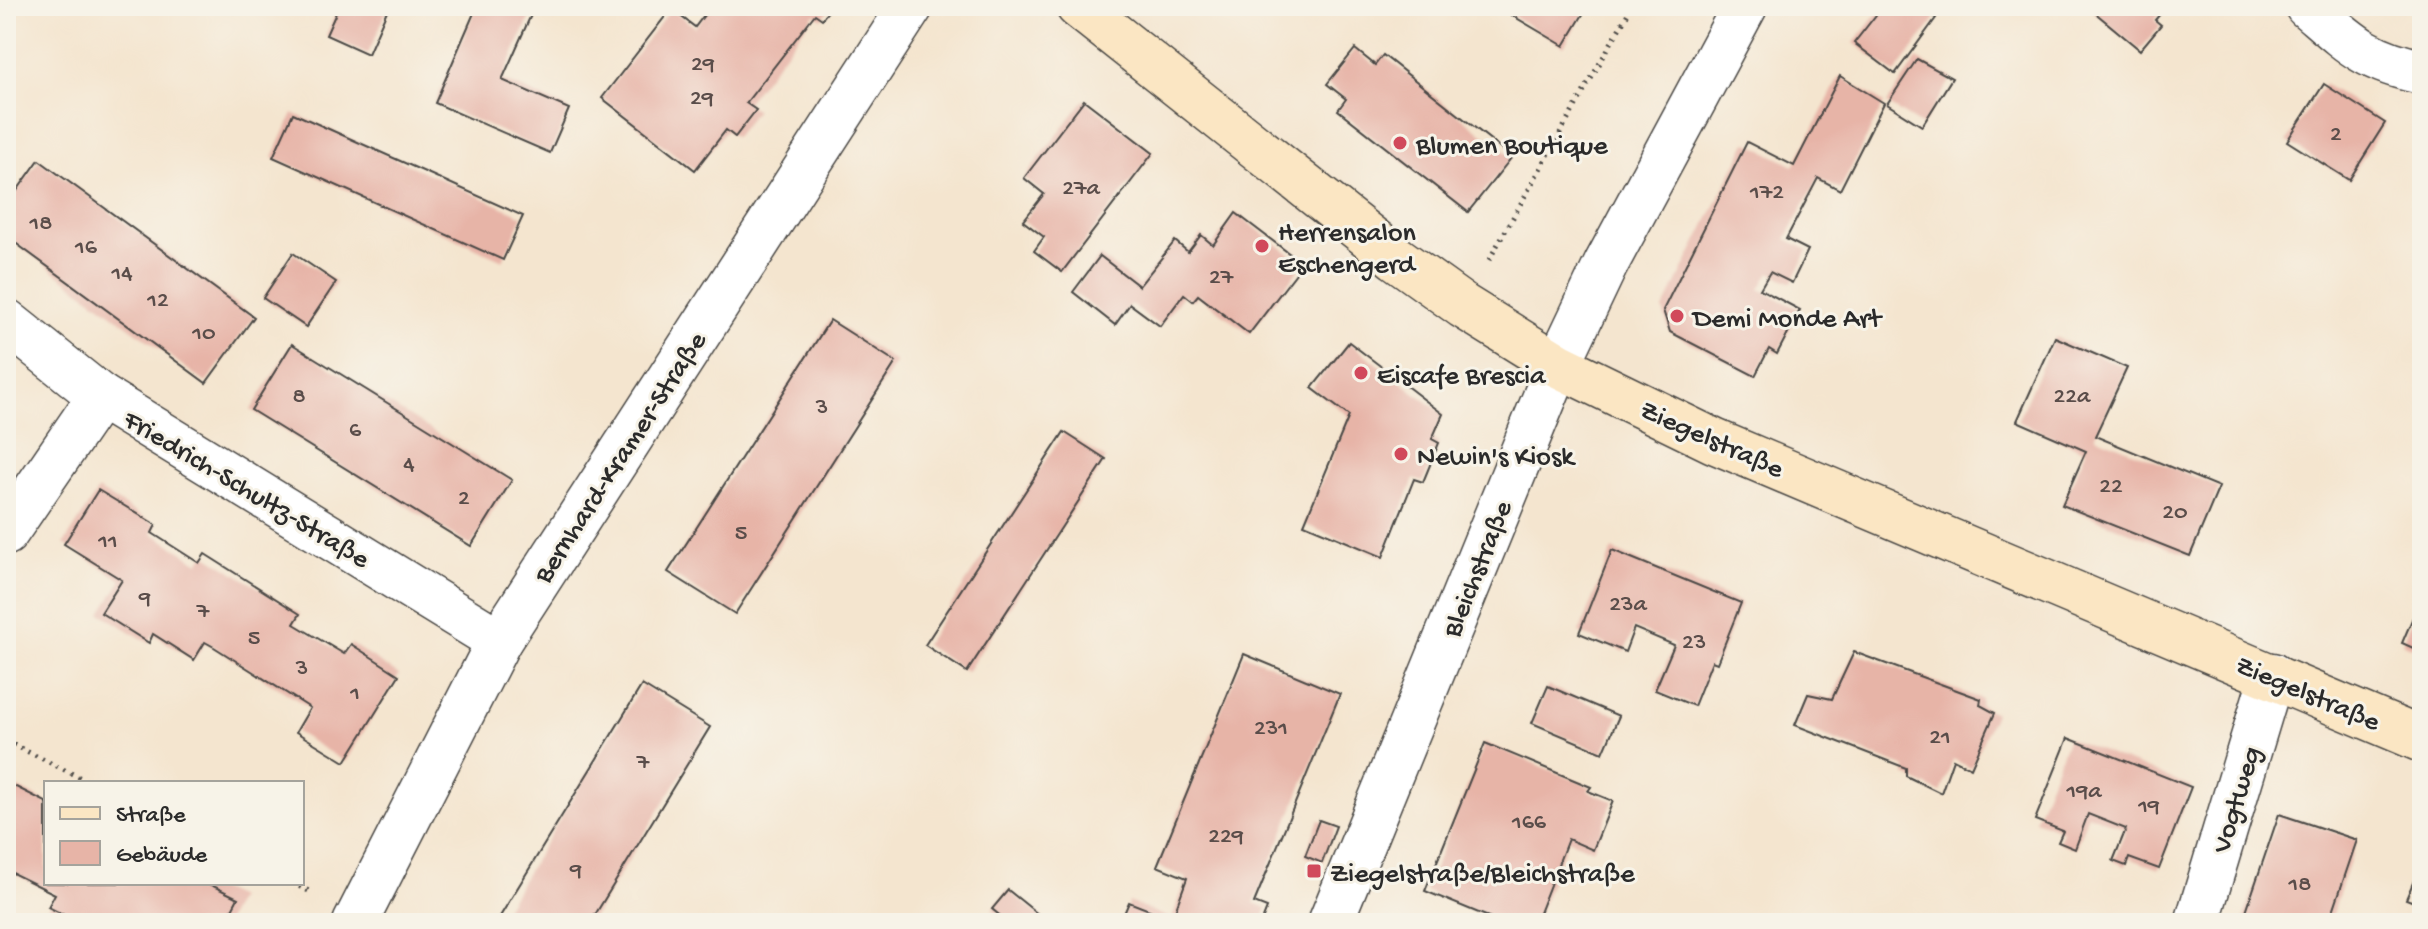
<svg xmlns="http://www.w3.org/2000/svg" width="2428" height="929" viewBox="0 0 2428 929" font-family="'Gochi Hand',sans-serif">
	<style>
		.building { fill: #e7b4a7 }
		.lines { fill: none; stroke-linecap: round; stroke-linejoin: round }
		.street-casing { stroke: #494744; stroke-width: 47 }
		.secondary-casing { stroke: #494744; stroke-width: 47 }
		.path { stroke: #494744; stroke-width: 5; stroke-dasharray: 2 6; stroke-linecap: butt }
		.street { stroke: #fff; stroke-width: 44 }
		.secondary { stroke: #fbe6c3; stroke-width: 44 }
		.poi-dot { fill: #d1495b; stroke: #f7f3e8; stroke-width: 3 }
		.labels { text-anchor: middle; stroke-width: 6; stroke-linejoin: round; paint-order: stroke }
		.number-label { font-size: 24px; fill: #5a4d4a }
		.poi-label { font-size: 28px; fill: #2b2b2b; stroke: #f7f3e8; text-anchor: start }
		.street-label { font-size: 28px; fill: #2b2b2b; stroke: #f7f3e8 }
	</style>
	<rect width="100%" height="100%" fill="#f7f3e8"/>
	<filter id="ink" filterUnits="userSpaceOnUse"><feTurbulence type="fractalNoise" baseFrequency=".0125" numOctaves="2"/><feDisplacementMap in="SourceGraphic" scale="16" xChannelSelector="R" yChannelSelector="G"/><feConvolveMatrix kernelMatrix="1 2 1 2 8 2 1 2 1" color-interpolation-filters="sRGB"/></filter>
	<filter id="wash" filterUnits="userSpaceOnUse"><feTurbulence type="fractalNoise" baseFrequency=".006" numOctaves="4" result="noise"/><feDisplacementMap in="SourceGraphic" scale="32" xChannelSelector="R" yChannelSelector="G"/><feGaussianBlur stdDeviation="1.8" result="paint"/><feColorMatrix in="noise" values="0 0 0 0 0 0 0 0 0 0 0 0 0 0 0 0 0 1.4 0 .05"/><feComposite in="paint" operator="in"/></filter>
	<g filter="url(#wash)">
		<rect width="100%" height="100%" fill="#f4e5cf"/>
		<g id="blocks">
			<g class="building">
				<polygon points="339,6 389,6 368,54 326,35"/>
				<polygon points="477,6 535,6 502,80 569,109 550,153 435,103"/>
				<polygon points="711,6 832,6 822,19 815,14 746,103 756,110 735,137 726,130 695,170 602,98 671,9 695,27"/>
				<polygon points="1496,6 1588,6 1564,46"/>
				<polygon points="1883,6 1919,6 1936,18 1895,74 1854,43"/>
				<polygon points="2087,6 2167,6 2155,20 2161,25 2140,50"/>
				<polygon points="1355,49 1375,65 1383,55 1512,157 1468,212 1338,110 1346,99 1327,84"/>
				<polygon points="1917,59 1952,78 1922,126 1887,104"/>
				<polygon points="1840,76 1884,103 1840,190 1818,178 1786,239 1808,250 1792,283 1770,272 1760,289 1800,310 1777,354 1769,349 1755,376 1670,332 1663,310 1747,142 1794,166"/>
				<polygon points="2324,84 2385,123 2349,180 2287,141"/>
				<polygon points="1084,100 1153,153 1062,272 1034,251 1044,237 1023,221 1044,194 1024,178"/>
				<polygon points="293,113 523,216 503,260 273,157"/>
				<polygon points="39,160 254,317 206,383 6,236 6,206"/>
				<polygon points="1236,213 1303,264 1249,334 1198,295 1193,301 1184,294 1160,326 1130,304 1115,325 1073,292 1100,256 1139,286 1175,241 1188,252 1201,235 1213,245"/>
				<polygon points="293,253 336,282 306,327 263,298"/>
				<polygon points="830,320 896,362 735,614 668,572"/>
				<polygon points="2055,337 2127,368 2095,436 2219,487 2190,556 2062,505 2086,451 2017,421"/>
				<polygon points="1349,342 1443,414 1432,439 1439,443 1423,482 1414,479 1383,557 1304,524 1349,416 1312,388"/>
				<polygon points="292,344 512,480 471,546 251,410"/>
				<polygon points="1064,432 1106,459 967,672 925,645"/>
				<polygon points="98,490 156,525 152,533 199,563 205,554 300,614 294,624 344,654 351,644 399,675 345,762 296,732 310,708 214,647 205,642 194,660 153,634 149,643 101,613 122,580 64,544"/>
				<polygon points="1612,550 1741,603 1717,663 1712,661 1694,706 1655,690 1674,645 1634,628 1625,652 1579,633"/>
				<polygon points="2422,596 2422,652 2402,643"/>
				<polygon points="1854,652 1981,699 1980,705 1995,713 1971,768 1953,759 1941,793 1906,776 1906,768 1795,725 1808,694 1832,699"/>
				<polygon points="1244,654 1340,694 1254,903 1267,908 1261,923 1120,923 1129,902 1172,919 1187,878 1157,866"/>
				<polygon points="642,685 710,727 590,923 496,923"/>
				<polygon points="1548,686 1619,716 1603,753 1532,723"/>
				<polygon points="2068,738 2191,787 2159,869 2129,858 2126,866 2113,861 2126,829 2088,814 2075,849 2058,842 2063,831 2035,820"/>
				<polygon points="1485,743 1591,787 1588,791 1613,801 1593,850 1568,839 1535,923 1503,923 1425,891"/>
				<polygon points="6,782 46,802 46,883 207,883 238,898 225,923 80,923 48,907 55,894 6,870"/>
				<polygon points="2279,814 2357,840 2329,923 2242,923"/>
				<polygon points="1319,820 1336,826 1322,863 1305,856"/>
				<polygon points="2422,862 2422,905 2406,899"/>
				<polygon points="1008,890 1049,923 1009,923 992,909"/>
			</g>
		</g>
	</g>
	<g filter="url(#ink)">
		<use href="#blocks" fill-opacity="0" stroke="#494744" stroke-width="2"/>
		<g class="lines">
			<g class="street-casing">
				<g id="street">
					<path d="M2307 6C2350 43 2365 60 2422 72"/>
					<polyline points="6,321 100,396 499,641"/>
					<polyline points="6,533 100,396"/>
					<polyline points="355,923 499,641 911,6"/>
					<polyline points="1330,923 1558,365 1606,264 1745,6"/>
					<polyline points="2197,923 2272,675"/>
				</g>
			</g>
			<g class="secondary-casing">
				<polyline id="secondary" points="1078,6 1396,258 1463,306 1558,365 1714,441 2422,740"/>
			</g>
			<g class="path">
				<polyline points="1489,260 1632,6"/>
				<polyline points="6,741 91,783"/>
				<polyline points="292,883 313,893"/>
			</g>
			<use href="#street" class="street"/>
			<use href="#secondary" class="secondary"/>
		</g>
	</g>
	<g class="poi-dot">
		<circle cx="1400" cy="143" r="8"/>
		<circle cx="1262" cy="246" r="8"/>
		<circle cx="1677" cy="316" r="8"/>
		<circle cx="1361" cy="373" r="8"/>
		<circle cx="1401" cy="454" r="8"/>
		<rect x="1306" y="863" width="16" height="16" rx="4"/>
	</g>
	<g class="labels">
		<g class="number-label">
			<text x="703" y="70">29</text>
			<text x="702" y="104">29</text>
			<text x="2336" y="140">2</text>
			<text x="1081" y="194">27a</text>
			<text x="1767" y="198">172</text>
			<text x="41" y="229">18</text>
			<text x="86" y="253">16</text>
			<text x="122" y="279">14</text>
			<text x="1221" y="283">27</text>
			<text x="158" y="306">12</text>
			<text x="204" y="339">10</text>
			<text x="299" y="402">8</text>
			<text x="2072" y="402">22a</text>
			<text x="822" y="413">3</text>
			<text x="355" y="436">6</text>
			<text x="409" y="470">4</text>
			<text x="2111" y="492">22</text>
			<text x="464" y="504">2</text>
			<text x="2175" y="518">20</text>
			<text x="741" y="539">5</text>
			<text x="108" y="547">11</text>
			<text x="145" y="604">9</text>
			<text x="1628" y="610">23a</text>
			<text x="203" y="617">7</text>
			<text x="254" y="644">5</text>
			<text x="1694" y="648">23</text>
			<text x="302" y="674">3</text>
			<text x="355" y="699">1</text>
			<text x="1271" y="734">231</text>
			<text x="1940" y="743">21</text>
			<text x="643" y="768">7</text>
			<text x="2084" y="797">19a</text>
			<text x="2149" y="812">19</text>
			<text x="1529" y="828">166</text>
			<text x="1226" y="842">229</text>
			<text x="576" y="876">9</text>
			<text x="2300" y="890">18</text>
		</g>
		<g class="poi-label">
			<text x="1416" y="153">Blumen Boutique</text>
			<text x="1278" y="240">Herrensalon<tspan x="1278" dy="32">Eschengerd</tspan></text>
			<text x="1693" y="326">Demi Monde Art</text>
			<text x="1377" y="383">Eiscafe Brescia</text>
			<text x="1417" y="464">Newin's Kiosk</text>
			<text x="1330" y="881">Ziegelstraße/Bleichstraße</text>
		</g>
		<g class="street-label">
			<text transform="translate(1713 437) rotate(24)" y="10">Ziegelstraße</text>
			<text transform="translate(618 456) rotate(-57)" y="10">Bernhard-Kramer-Straße</text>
			<text transform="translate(248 487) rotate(31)" y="10">Friedrich-Schultz-Straße</text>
			<text transform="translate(1475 568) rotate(-68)" y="10">Bleichstraße</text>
			<text transform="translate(2309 691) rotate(23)" y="10">Ziegelstraße</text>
			<text transform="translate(2234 799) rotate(-73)" y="10">Vogtweg</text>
		</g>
	</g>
	<rect width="2428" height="929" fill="none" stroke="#f7f3e8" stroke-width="32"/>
	<rect x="44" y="781" width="260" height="104" fill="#f7f3e8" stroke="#a5a39c" stroke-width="2"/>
	<rect x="60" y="807" width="40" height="12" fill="#fbe6c3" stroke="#a5a39c" stroke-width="2"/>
	<text x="116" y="821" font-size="24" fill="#2b2b2b">Straße</text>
	<rect x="60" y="841" width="40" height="24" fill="#e7b4a7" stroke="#a5a39c" stroke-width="2"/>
	<text x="116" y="861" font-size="24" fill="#2b2b2b">Gebäude</text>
</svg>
